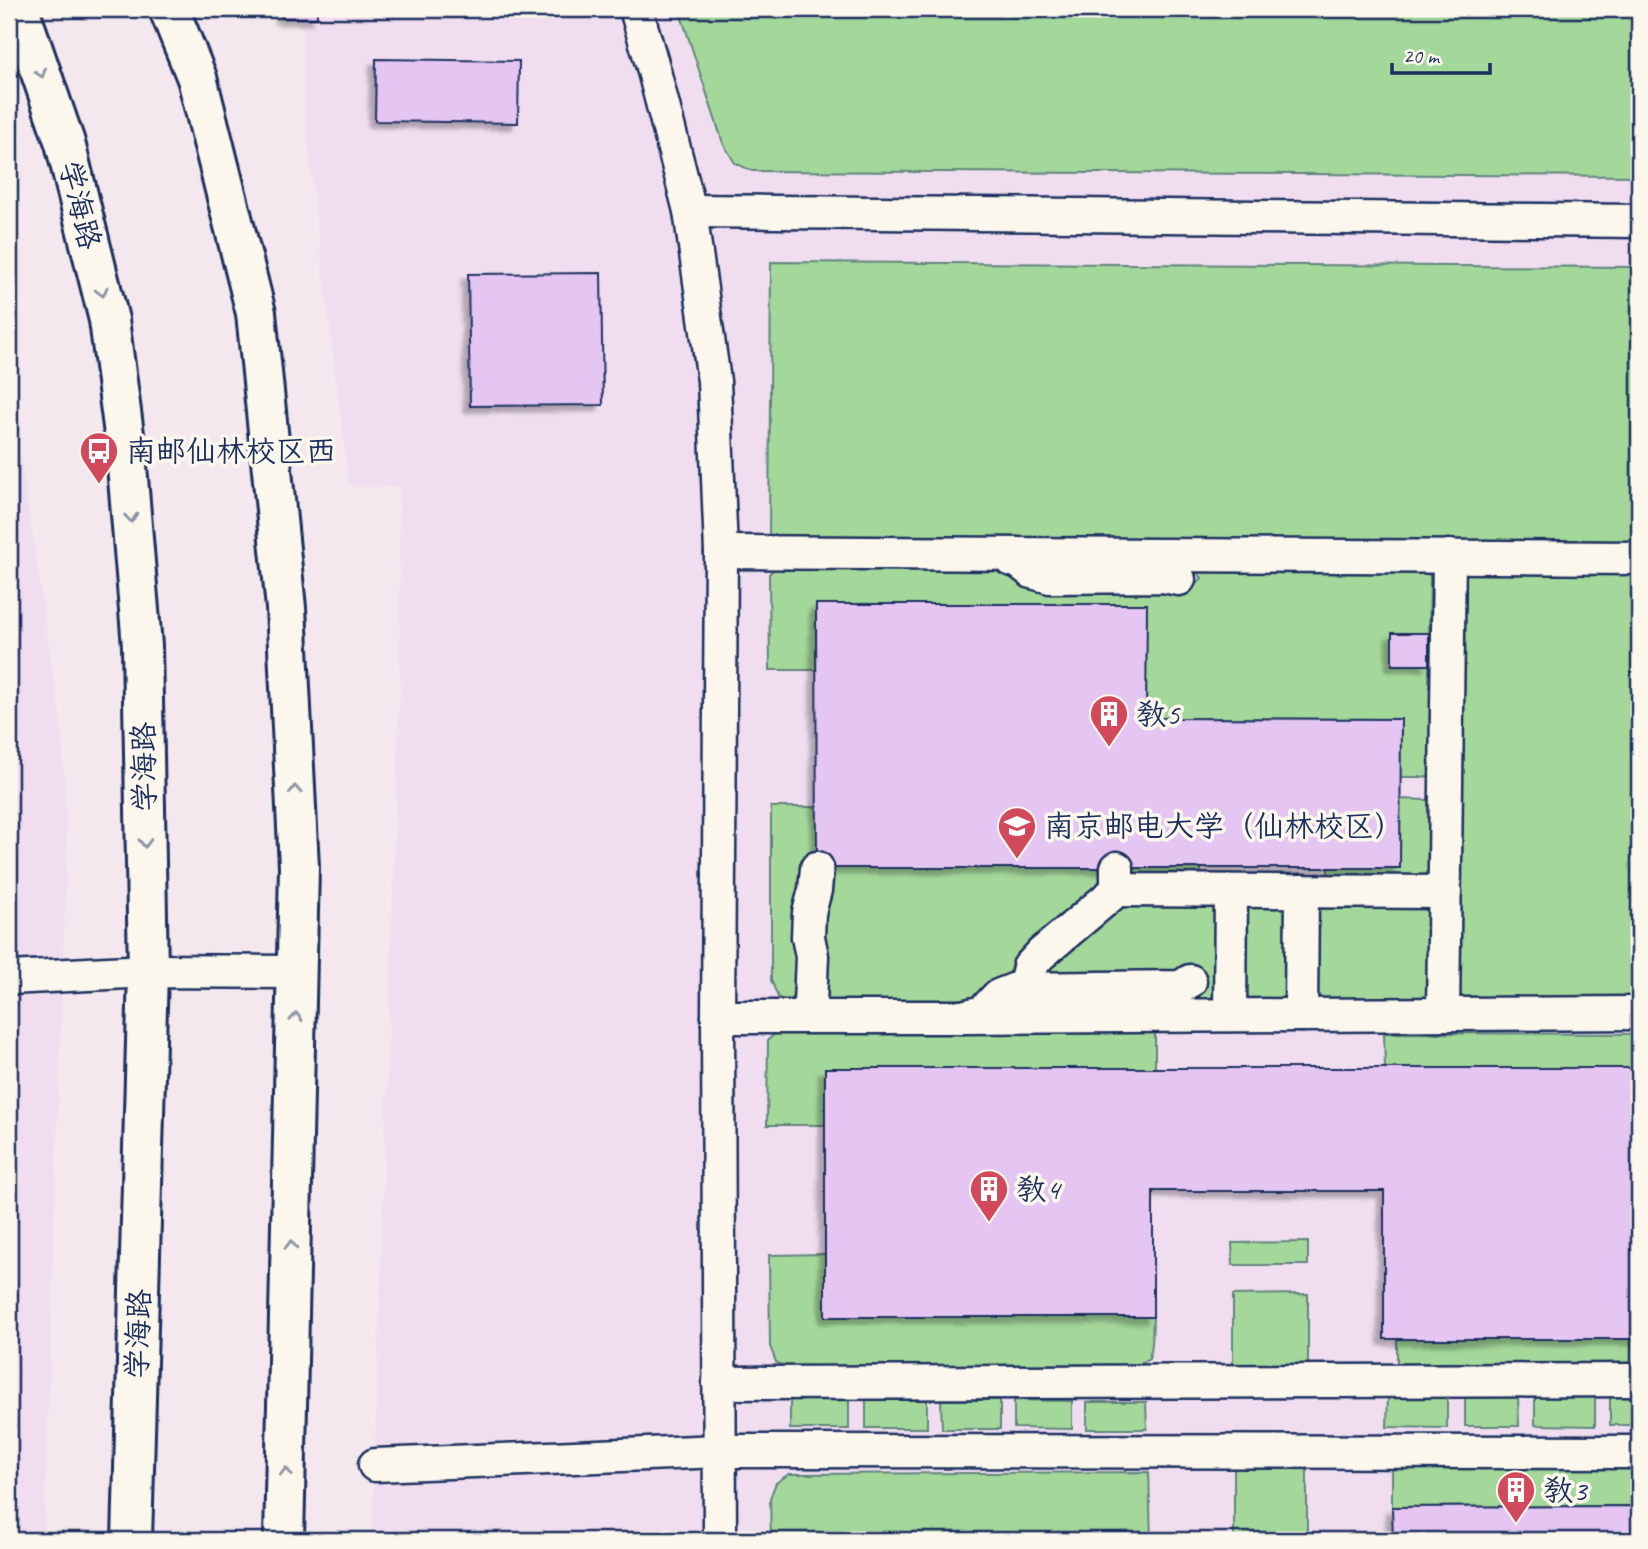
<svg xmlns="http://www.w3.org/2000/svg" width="1648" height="1549" viewBox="0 0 1648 1549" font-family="Caveat,'LXGW WenKai TC',sans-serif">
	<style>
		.built { fill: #f0def0 }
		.green { fill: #a4d89b; stroke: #60847c; stroke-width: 2 }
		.building { fill: #e5c6f3; stroke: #1b2f5e; stroke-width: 2; filter: url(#shadow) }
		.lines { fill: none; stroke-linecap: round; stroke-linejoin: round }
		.minor-casing { stroke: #1b2f5e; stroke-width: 37 }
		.major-casing { stroke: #1b2f5e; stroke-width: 44 }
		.minor { stroke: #fbf7ec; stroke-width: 32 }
		.major { stroke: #fbf7ec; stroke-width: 38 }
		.oneway { stroke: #8b93a5 }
		.labels { text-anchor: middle; stroke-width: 7; stroke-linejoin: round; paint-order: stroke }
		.street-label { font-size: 30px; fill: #1b2f5e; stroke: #fbf7ec }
		.poi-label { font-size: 30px; fill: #1b2f5e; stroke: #fbf7ec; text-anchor: start }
	</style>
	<defs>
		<filter id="shadow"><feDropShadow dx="-6" dy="6" stdDeviation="2" flood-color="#0004"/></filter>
	</defs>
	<rect width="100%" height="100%" fill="#f4e8ee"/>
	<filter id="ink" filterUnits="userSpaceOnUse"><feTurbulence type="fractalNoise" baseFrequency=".0143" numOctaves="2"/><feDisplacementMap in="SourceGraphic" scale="14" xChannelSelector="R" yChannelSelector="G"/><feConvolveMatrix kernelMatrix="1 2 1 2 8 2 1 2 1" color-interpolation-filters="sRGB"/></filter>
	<g filter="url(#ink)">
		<g class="built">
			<polygon points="282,9 1639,9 1639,1540 372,1540 400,680 399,487 349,486 304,112 302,19 282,18"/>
			<polygon points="9,378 62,732 67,842 44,1540 9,1540"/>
		</g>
		<g class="green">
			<polygon points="679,9 1639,9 1639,176 752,171 735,163 723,143"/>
			<polygon points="771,262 1639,267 1639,543 769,537"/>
			<polygon points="776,567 1002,568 1171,592 1181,597 1202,578 1195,570 1427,572 1430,577 1429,633 1392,633 1392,665 1429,665 1429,688 1440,689 1436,774 1429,777 1400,777 1400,719 1146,718 1146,604 816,604 816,670 770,670 769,574"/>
			<polygon points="1457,571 1639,574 1639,1000 1452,1000"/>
			<polygon points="1400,799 1427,800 1436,805 1434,884 1328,878 1328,868 1400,868"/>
			<polygon points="771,807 817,807 817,867 1108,868 1216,898 1216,999 1207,1001 1187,1000 1205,990 1188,966 1181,974 967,1005 792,1005 778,997 771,980"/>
			<rect x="1130" y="868" width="71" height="19"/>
			<polygon points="1240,898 1293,898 1293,998 1241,998"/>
			<rect x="1312" y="899" width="120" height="100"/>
			<polygon points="1155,1032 1155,1068 825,1068 825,1125 767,1125 768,1040 776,1033"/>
			<polygon points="1384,1033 1639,1034 1639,1068 1385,1068"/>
			<polygon points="1308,1242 1308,1265 1233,1265 1232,1243"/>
			<polygon points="825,1254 825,1317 1153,1317 1152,1345 1149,1359 1136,1366 789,1370 776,1362 770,1346 769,1255"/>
			<polygon points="1308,1294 1308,1364 1233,1364 1233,1295"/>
			<polygon points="1397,1339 1639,1339 1639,1368 1397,1369"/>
			<polygon points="1388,1395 1447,1396 1447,1428 1387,1427"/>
			<polygon points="1465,1395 1518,1395 1519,1426 1465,1426"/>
			<polygon points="1535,1396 1595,1396 1595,1426 1535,1425"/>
			<polygon points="1610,1396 1639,1397 1639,1425 1610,1425"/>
			<rect x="790" y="1400" width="59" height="29"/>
			<rect x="866" y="1400" width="61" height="28"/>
			<polygon points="941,1400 1000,1400 1000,1429 942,1429"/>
			<polygon points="1014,1400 1072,1401 1072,1429 1014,1428"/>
			<polygon points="1087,1402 1146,1402 1147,1429 1087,1429"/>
			<polygon points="1639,1468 1639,1506 1392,1507 1392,1469"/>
			<rect x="1234" y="1469" width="73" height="69"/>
			<polygon points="1149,1472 1151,1540 771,1540 770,1498 776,1483 789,1474"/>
		</g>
		<g class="building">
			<rect x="282" y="9" width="35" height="9"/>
			<polygon points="376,59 519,61 518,123 375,121"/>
			<polygon points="601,273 603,405 470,406 468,274"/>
			<polygon points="816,604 1147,604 1146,718 1401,719 1400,868 817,868"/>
			<rect x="1392" y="633" width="37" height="32"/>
			<polygon points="825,1068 1639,1068 1639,1339 1384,1339 1384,1191 1153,1191 1153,1317 825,1317"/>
			<polygon points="1639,1506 1639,1540 1393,1540 1392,1507"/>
		</g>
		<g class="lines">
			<g class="minor-casing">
				<g id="minor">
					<polyline points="636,9 653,67 690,211 714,381 721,552 718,1017 720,1540"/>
					<polyline points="690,211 1639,221"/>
					<polyline points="721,552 1639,558"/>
					<polyline points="1010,559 1019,562 1032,572 1050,577 1163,576 1179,579"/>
					<polyline points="1117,868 1117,890 1445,892"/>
					<polyline points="1027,977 1029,967 1041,954 1117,890"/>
					<polyline points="9,978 148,971 297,972"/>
					<polyline points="810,1005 812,956 808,937 809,913 815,890 817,868"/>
					<polyline points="1443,1014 1449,556"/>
					<polyline points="1230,1015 1231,891"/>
					<polyline points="1301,1015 1302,891"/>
					<polyline points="718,1017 962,1017 983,1012 998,996 1016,989 1181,987 1190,981"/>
					<polyline points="962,1017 1639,1013"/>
					<polyline points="719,1383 1639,1380"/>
					<polyline points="375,1465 720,1451 1639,1452"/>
				</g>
			</g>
			<g class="major-casing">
				<g id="major">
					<polyline points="19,9 65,143 109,320 125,442 142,646 148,971 132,1540"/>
					<polyline points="169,9 197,78 256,313 286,608 299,867 284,1540"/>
				</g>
			</g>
			<use href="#minor" class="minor"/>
			<use href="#major" class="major"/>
		</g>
		<defs><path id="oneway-chevron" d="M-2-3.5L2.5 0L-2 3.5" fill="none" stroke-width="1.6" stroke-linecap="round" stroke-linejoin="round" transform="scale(1.75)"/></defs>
		<g class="oneway">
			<use href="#oneway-chevron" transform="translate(41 73) rotate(71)"/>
			<use href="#oneway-chevron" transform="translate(102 292) rotate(76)"/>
			<use href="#oneway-chevron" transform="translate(131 518) rotate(85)"/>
			<use href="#oneway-chevron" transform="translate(295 790) rotate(-93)"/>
			<use href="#oneway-chevron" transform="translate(145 843) rotate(89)"/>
			<use href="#oneway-chevron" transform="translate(296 1017) rotate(-89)"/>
			<use href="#oneway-chevron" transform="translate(291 1245) rotate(-89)"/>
			<use href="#oneway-chevron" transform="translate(286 1472) rotate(-89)"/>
		</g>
	</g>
	<defs>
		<g id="bus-pin" transform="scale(2.0125)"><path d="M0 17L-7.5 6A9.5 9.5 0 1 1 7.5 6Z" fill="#d1495b" stroke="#fbf7ec"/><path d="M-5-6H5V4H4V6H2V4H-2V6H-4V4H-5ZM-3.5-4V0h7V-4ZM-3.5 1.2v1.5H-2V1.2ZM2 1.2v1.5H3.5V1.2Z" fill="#fff"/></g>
		<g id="building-pin" transform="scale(2.0125)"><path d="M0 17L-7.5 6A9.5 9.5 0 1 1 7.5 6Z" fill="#d1495b" stroke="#fbf7ec"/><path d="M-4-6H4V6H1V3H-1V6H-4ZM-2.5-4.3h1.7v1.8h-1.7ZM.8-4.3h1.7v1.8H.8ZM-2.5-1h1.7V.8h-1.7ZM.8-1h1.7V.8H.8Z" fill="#fff"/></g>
		<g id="university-pin" transform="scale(2.0125)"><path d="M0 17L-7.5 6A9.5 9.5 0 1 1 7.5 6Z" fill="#d1495b" stroke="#fbf7ec"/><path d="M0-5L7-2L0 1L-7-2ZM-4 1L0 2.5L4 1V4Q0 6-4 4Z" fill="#fff"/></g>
	</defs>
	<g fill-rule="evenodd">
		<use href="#bus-pin" x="99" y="451"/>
		<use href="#building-pin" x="1109" y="714"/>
		<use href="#university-pin" x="1017" y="826"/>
		<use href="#building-pin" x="989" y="1189"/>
		<use href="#building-pin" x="1516" y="1490"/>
	</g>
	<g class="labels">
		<g class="street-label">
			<text transform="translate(80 205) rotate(76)" y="10">学海路</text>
			<text transform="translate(144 767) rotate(-91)" y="10">学海路</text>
			<text transform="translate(138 1334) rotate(-88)" y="10">学海路</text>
		</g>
		<g class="poi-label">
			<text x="126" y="461">南邮仙林校区西</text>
			<text x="1136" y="724">教5</text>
			<text x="1044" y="836">南京邮电大学（仙林校区）</text>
			<text x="1016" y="1199">教4</text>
			<text x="1543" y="1500">教3</text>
		</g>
	</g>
	<rect width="1648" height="1549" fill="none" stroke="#fbf7ec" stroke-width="35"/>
	<rect x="18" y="18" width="1613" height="1514" fill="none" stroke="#1b2f5e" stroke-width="2.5" filter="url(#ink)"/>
	<path d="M1392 63v10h98v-10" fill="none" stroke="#1b2f5e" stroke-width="3.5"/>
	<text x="1403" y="63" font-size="21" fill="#1b2f5e" stroke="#fbf7ec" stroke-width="5" paint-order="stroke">20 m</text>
</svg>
